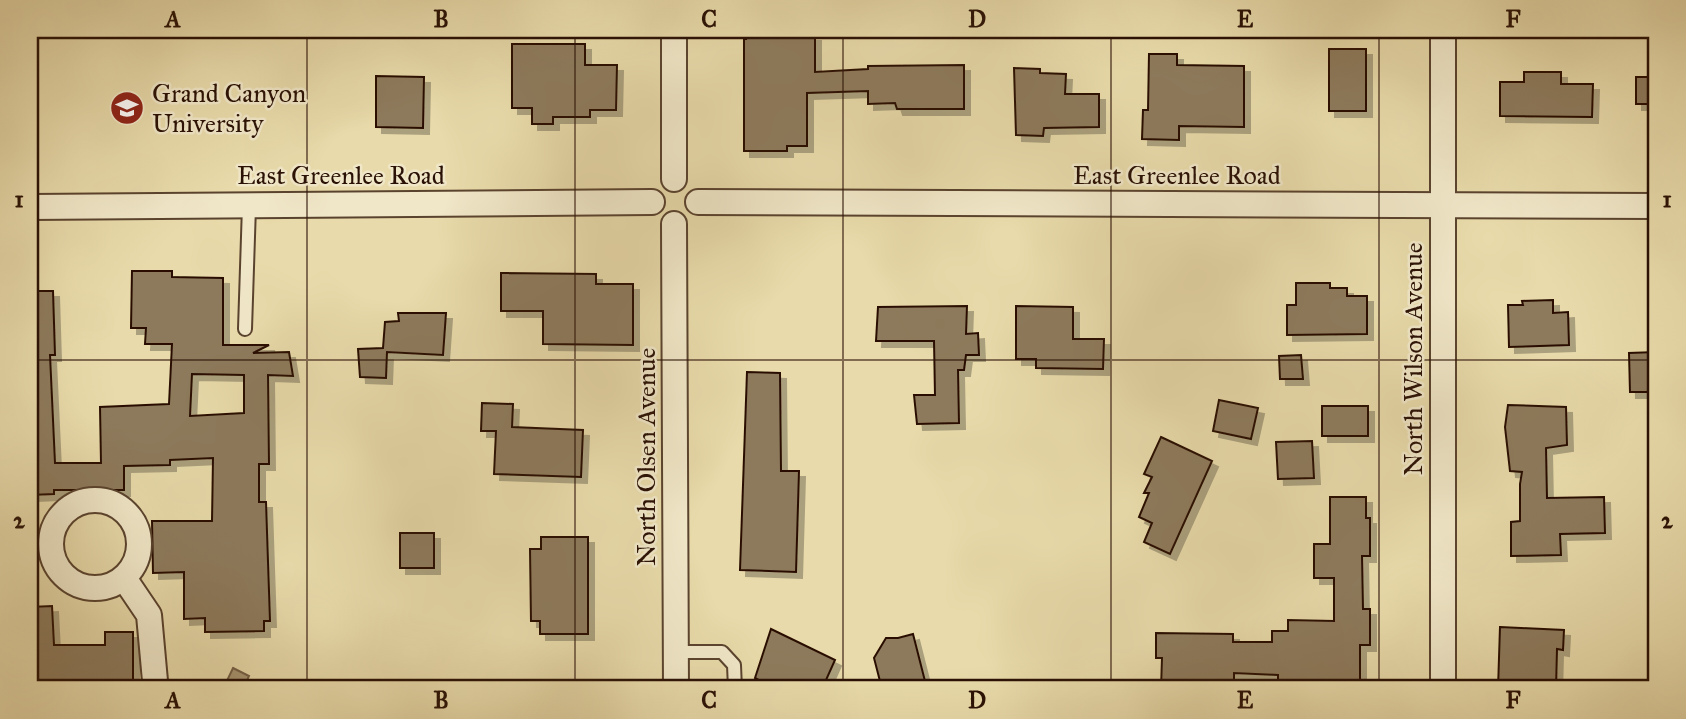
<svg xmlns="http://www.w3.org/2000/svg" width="1686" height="719" viewBox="0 0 1686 719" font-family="'IM FELL Great Primer',serif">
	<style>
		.water { fill: #a79672; stroke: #756146; stroke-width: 2 }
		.building { fill: #8d7a5b; stroke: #2a1105; stroke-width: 2; fill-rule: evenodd; filter: url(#shadow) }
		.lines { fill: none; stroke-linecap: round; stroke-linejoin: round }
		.service-casing { stroke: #5a432e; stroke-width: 16 }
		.minor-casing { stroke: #5a432e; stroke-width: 28 }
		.service { stroke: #f0e7c8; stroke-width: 12 }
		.minor { stroke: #f0e7c8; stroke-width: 24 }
		.grid { fill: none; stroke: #2a1105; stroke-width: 2; stroke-opacity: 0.55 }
		.labels { text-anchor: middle; stroke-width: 5; stroke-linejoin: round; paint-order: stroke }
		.poi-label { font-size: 26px; fill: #2a1105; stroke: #f0e7c8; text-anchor: start }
		.street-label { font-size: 26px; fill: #2a1105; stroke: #f0e7c8 }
		.neatline { fill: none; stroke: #2a1105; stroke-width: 2.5 }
		.grid-label { font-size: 23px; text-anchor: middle; font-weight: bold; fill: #2a1105 }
	</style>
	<defs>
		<filter id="shadow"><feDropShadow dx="6" dy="6" stdDeviation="0" flood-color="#0004"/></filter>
	</defs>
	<rect width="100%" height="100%" fill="#e8daaa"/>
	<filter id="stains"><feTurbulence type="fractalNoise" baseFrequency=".00286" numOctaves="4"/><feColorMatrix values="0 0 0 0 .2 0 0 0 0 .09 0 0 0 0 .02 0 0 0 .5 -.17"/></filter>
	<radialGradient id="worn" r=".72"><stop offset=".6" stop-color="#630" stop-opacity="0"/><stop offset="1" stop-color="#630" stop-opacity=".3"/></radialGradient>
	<polygon class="water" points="233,668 249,676 243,689 223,689"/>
	<g class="building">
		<polygon points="746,30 797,30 797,35 815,35 815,72 868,69 868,66 964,65 964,109 897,109 895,103 868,104 868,91 807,93 807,146 787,146 787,151 744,151 744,39 746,39"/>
		<polygon points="512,44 585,44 585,65 617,65 616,110 590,110 590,117 553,117 553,124 532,124 532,108 512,108"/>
		<rect x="1329" y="49" width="37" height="62"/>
		<polygon points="1149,54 1177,54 1177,65 1244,66 1244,127 1179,126 1179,140 1142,139 1143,110 1148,110"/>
		<polygon points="1014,68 1040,69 1040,73 1066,74 1065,94 1099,94 1099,127 1044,128 1043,136 1016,135"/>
		<polygon points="1524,72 1561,72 1561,84 1593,84 1592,117 1500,116 1500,82 1524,82"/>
		<polygon points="376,76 424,77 423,128 376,127"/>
		<rect x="1636" y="77" width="20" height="27"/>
		<path d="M132 271H172V277L223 278V345H269L253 353 289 352 293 376 268 375 269 464H259V502H266L268 562 270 621H264V631L205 632V618L184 619V572L153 573 152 521H212L213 458 170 460V465L124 466V490H54V494L30 495V291H53L55 355H50L55 463H101L100 407 169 404 172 344H145L146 328H131ZM192 374 244 375V413L190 416Z"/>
		<polygon points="501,273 596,274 596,284 633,284 633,345 543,344 543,311 501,311"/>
		<polygon points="1296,283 1330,283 1330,288 1347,288 1347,296 1367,296 1367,334 1287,335 1287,305 1296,305"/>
		<polygon points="1553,300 1553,313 1568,312 1569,345 1509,347 1508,305 1523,305 1522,301"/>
		<polygon points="967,306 966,334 978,333 979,355 966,355 964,370 958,370 959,423 917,424 914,395 935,395 934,341 876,341 878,307"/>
		<polygon points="1016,306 1073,307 1073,339 1104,339 1103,369 1036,368 1036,359 1016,359"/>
		<polygon points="398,313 446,313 443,355 387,352 386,378 360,377 358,349 383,348 385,322 399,321"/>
		<polygon points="1656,352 1656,392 1630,392 1629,353"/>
		<polygon points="1301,355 1303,379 1280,379 1279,356"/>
		<polygon points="747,372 780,373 781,471 799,471 796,572 740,570"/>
		<polygon points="1219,400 1258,408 1251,439 1213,431"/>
		<polygon points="482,403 513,404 512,427 583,430 581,477 494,474 496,431 481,431"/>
		<polygon points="1508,405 1566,407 1567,445 1546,448 1547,498 1604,497 1605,533 1560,534 1561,555 1511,556 1511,522 1520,521 1520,484 1522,472 1510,471 1505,427"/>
		<rect x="1322" y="406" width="46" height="30"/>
		<polygon points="1161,437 1212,461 1170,554 1144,542 1152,523 1139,517 1149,493 1144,493 1152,477 1144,474"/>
		<polygon points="1312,441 1314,478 1278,479 1276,442"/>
		<polygon points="1330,497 1366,497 1366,518 1370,518 1370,556 1362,556 1363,609 1370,609 1370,645 1360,645 1360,687 1350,687 1350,689 1278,689 1278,675 1234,673 1234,689 1161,689 1162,658 1156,658 1156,633 1233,634 1233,642 1272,642 1272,631 1288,631 1288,620 1334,621 1334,578 1314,578 1314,544 1330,544"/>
		<rect x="400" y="533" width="34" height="35"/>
		<polygon points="541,537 588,537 588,634 540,634 540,621 531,621 530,549 541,549"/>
		<polygon points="52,606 54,645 105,645 105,632 133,632 133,682 96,681 96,689 30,689 30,607"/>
		<polygon points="1500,627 1564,630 1563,650 1557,649 1556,689 1498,689"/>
		<polygon points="771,629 835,660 822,689 775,689 755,678"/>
		<polygon points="913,634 927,689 882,689 874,658 886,638 898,638"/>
	</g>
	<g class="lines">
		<g class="service-casing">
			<g id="service">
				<polyline points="245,329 249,206"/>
				<polyline points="676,652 722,652 734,665 735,689"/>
			</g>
		</g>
		<g class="minor-casing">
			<g id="minor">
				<polyline points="674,30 674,179"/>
				<polyline points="698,202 1656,206"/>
				<polyline points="30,207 652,202"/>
				<polyline points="674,224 676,689"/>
				<circle cx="95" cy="544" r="44"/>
				<polyline points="124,578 149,615 155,681 152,689"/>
				<polyline points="1443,689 1443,30"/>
			</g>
		</g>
		<use href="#service" class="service"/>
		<use href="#minor" class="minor"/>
	</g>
	<path class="grid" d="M307 30V689M575 30V689M843 30V689M1111 30V689M1379 30V689M30 360H1656"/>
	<defs>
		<g id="university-disc" transform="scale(1.75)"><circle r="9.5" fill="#8f2418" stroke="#f0e7c8"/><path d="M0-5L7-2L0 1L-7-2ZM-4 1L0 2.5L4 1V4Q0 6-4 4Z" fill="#fff"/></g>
	</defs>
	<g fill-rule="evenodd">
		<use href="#university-disc" x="127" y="108"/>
	</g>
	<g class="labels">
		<g class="poi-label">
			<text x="152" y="102">Grand Canyon<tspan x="152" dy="30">University</tspan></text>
		</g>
		<g class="street-label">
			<text x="341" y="184">East Greenlee Road</text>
			<text x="1177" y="184">East Greenlee Road</text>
			<text transform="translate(1413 359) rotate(-90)" y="9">North Wilson Avenue</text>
			<text transform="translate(646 457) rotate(-90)" y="9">North Olsen Avenue</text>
		</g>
	</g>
	<rect width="1686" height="719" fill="none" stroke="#e8daaa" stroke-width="77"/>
	<rect x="38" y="38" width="1610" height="642" class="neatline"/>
	<g class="grid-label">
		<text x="173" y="27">A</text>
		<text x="441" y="27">B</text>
		<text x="709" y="27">C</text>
		<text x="977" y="27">D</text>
		<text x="1245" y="27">E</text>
		<text x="1513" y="27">F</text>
		<text x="19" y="207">1</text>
		<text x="1667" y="207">1</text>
		<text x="19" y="528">2</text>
		<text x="1667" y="528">2</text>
		<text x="173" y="708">A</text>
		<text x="441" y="708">B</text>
		<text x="709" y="708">C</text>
		<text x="977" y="708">D</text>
		<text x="1245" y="708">E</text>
		<text x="1513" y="708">F</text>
	</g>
	<rect width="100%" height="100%" filter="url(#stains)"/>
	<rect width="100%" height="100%" fill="url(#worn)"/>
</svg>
